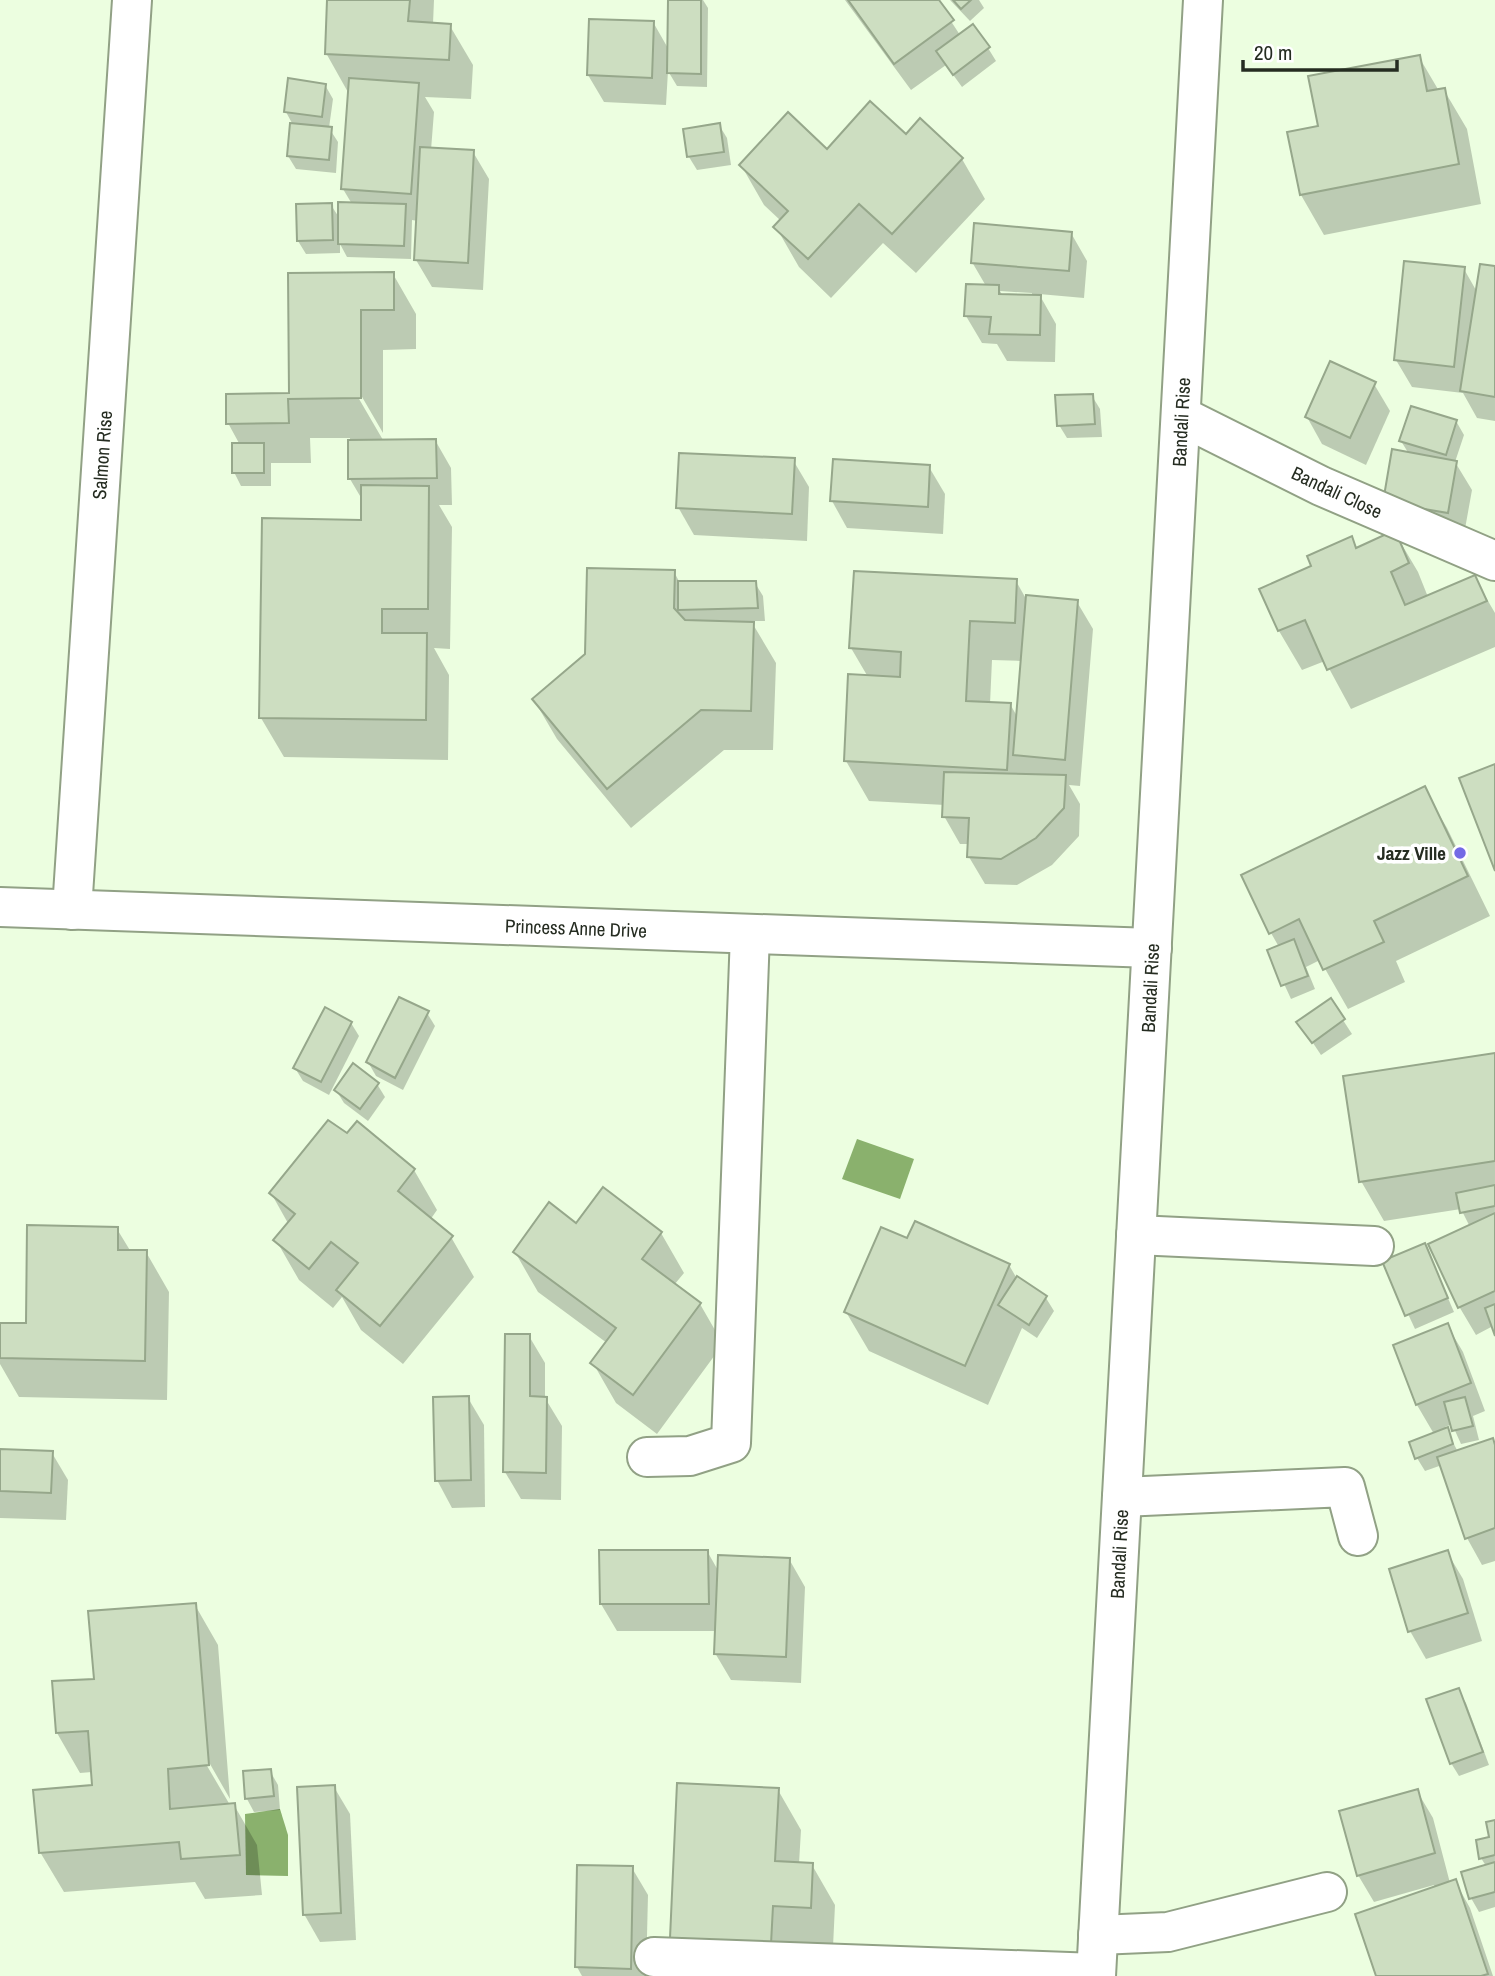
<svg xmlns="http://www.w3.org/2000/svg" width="1495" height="1976" viewBox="0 0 1495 1976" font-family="'Archivo Narrow',sans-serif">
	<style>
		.water { fill: #8ab16d }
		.shadow { fill: #0003; fill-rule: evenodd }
		.building { fill: #cddec1; stroke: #96a78b; stroke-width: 2 }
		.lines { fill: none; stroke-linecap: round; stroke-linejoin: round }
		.minor-casing { stroke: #91a185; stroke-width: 42 }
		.minor { stroke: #fff; stroke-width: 38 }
		.poi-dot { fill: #736ae5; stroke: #fff; stroke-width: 2.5 }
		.labels { text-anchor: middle; stroke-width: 7; stroke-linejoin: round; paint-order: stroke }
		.street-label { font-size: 19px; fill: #252c21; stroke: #fff }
		.poi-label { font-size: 19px; font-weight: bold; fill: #252c21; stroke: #fff; text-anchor: end }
	</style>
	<rect width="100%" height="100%" fill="#ecfee0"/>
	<g class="water">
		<polygon points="857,1139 914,1159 900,1199 842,1179"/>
		<polygon points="280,1809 288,1835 288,1876 246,1875 245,1814"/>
	</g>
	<g class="shadow">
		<polygon points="329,0 434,0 433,24 450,26 473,65 471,99 425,97 434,112 431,150 473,152 489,179 483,290 432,287 416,260 418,221 412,220 411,259 347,257 340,244 340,253 306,254 298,241 331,205 340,219 352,204 343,189 349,94 326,53"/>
		<polygon points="670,0 703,0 708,8 707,87 677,86 668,71 666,105 604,102 588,75 653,22 669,50"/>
		<polygon points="845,0 937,0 960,35 988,48 996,61 962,87 946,65 911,90"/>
		<polygon points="950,0 979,0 984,8 970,21"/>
		<polygon points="1419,57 1439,91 1444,90 1467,129 1481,204 1324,235 1301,195 1289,134 1320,128"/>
		<polygon points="325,85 333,99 329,128 338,142 336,173 296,169 288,156 293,125 286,112"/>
		<polygon points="719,125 727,138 731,165 697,170 689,157 685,130"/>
		<polygon points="906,136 962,159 985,199 916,273 883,243 831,298 799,267 776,227 781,221 764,205 741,165"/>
		<path d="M1071 233 1087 261 1084 298 1039 294 1056 324 1055 362 1007 361 997 344 982 343 966 316 986 286 972 262ZM1000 291 1032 293V296H1003Z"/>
		<polygon points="1495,268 1495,421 1477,418 1463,393 1412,387 1396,360 1464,269 1477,292"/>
		<polygon points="290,274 393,274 416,314 416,349 383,350 383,433 358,390 355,392 383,440 435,440 451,468 452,505 439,505 452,527 450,649 434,648 449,675 448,760 284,757 261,718 363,522 363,501 350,479 350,438 310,438 311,463 271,463 271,486 241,486 234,472 240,445 228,423 290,395"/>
		<polygon points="1374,384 1390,411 1366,465 1322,444 1307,417"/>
		<polygon points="1092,396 1100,409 1102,437 1067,438 1059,425"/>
		<polygon points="1456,421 1464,435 1455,462 1472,490 1463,540 1400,529 1409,454 1401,441"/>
		<polygon points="793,460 809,487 807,541 694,535 678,507"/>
		<polygon points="929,467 945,494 943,534 847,528 832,501"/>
		<polygon points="1395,533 1418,572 1428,597 1474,577 1495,613 1495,647 1351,709 1325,661 1302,670 1279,631 1262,589 1313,567 1351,538 1357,549"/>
		<polygon points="674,572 680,583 755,583 763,596 765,621 751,621 776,663 773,750 724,750 631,828 557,739 534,700 586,654"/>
		<path d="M1016 581 1025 597 1077 602 1093 629 1080 786 1069 785 1080 804 1079 836 1052 865 1017 885 985 884 969 857 970 844H960L944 816 945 805 869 801 846 761 868 677 851 648ZM992 660 1022 661 1018 718 1010 704H990Z"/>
		<polygon points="1424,789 1447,828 1490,916 1396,961 1405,982 1348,1009 1320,960 1306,967 1315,989 1291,999 1269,951 1279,947 1271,933"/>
		<polygon points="1330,1000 1352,1034 1321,1055 1299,1022"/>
		<polygon points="427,1013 435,1026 403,1090 376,1076 368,1062"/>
		<polygon points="351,1023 359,1036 329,1095 303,1081 295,1068"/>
		<polygon points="1495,1055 1495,1331 1493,1326 1476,1335 1460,1308 1430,1245 1470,1227 1461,1209 1384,1221 1361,1181"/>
		<polygon points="377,1084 385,1097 368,1121 344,1103 336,1090"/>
		<polygon points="357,1124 414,1170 437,1210 430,1220 451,1237 474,1277 403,1364 361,1330 342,1297 333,1308 299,1280 276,1240 289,1225 271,1193 347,1136"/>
		<polygon points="577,1225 661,1233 684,1273 674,1285 700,1304 723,1344 657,1434 616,1403 593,1363 607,1343 538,1292 515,1252"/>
		<polygon points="117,1229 131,1252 146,1252 169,1292 167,1400 19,1397 0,1364 0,1324 27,1325"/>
		<polygon points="908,1241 1009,1265 1016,1277 1046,1298 1054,1311 1037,1338 1022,1328 988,1405 869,1351 846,1312"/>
		<polygon points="1425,1245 1454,1312 1415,1329 1384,1262"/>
		<polygon points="1447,1325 1463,1352 1485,1411 1473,1416 1479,1440 1461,1444 1452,1424 1445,1427 1458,1452 1495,1446 1495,1561 1482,1565 1467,1538 1442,1465 1425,1471 1417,1458 1434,1434 1417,1405 1395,1346"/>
		<polygon points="529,1336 545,1363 545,1398 562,1426 561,1500 521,1499 505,1472"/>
		<polygon points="468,1398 484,1425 485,1507 452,1508 437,1480"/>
		<polygon points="0,1451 52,1453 68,1480 66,1520 0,1518"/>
		<polygon points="707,1551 719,1572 789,1559 805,1587 801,1683 731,1680 715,1653 716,1631 617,1631 601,1604"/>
		<polygon points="1447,1552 1463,1579 1482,1641 1426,1659 1410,1631 1391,1570"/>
		<polygon points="195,1605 218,1645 230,1799 206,1757 203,1759 230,1805 234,1805 257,1845 262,1895 205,1899 195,1882 64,1892 40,1852 93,1787 92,1772 80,1773 57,1733 96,1680"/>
		<polygon points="1458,1690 1466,1703 1489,1765 1459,1776 1451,1763"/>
		<polygon points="270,1771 278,1785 280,1810 254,1812 247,1799"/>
		<polygon points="334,1787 350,1814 356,1940 320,1942 304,1914"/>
		<polygon points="778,1790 801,1830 799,1864 812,1865 835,1905 833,1947 694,1976 671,1938"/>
		<polygon points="1417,1791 1433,1818 1450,1883 1455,1881 1470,1908 1493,1976 1378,1976 1435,1888 1434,1885 1374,1902 1358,1875"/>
		<polygon points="1495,1822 1495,1907 1479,1912 1471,1898 1486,1866 1481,1858 1491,1839"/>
		<polygon points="632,1868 648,1895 646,1976 582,1976 577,1967"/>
	</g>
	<g class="building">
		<polygon points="327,0 410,0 408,21 451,24 449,60 325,54"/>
		<polygon points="668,0 701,0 701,74 667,73"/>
		<polygon points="848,0 939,0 954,20 894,64"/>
		<polygon points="953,0 971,0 961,9"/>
		<polygon points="589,19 654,21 652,78 587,75"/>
		<polygon points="973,24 990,47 953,75 936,51"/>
		<polygon points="1420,55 1427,91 1445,88 1459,164 1300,195 1287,132 1318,126 1308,76"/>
		<polygon points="288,78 326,84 322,117 284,112"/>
		<polygon points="349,78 419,83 411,194 341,189"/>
		<polygon points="870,101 906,134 920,118 963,158 892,234 859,204 808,259 773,227 788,211 739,165 788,112 827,149"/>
		<polygon points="290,123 332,127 329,160 287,156"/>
		<polygon points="720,123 724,152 687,157 683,129"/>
		<polygon points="420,147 474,150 468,263 414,260"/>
		<polygon points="338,202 406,204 404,246 338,244"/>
		<polygon points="332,203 333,240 297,241 296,204"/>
		<polygon points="974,223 1072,232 1069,271 971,263"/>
		<polygon points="1404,261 1465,267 1454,367 1394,360"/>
		<polygon points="1480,264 1495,266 1495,397 1460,391"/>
		<polygon points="394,272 394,310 361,310 361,398 288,399 289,423 226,424 226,394 289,393 288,273"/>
		<polygon points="966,284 999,285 999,294 1041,295 1040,335 989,334 991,317 964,316"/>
		<polygon points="1330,361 1376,382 1350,438 1305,417"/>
		<polygon points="1093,394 1095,424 1057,426 1055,395"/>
		<polygon points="1411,406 1457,420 1446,455 1399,441"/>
		<polygon points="436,439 437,478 348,479 348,440"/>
		<rect x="232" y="443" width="32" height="30"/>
		<polygon points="1392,449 1457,461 1448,513 1383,502"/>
		<polygon points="679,453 795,458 792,514 676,508"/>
		<polygon points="833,459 930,465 928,507 830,501"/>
		<polygon points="361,485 429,486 428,609 382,609 382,633 427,633 426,720 259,718 262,518 361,520"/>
		<polygon points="1395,530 1409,563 1391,572 1405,605 1475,575 1487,601 1327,670 1305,620 1278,631 1259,589 1311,566 1307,556 1352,536 1356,548"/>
		<polygon points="587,568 675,570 674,608 685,620 754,622 751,711 701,710 607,789 532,699 585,654"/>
		<polygon points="854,571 1017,579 1015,623 970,621 966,701 1011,703 1007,770 844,761 848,674 900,677 901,652 849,648"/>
		<polygon points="678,581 756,581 758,608 678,610"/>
		<polygon points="1026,595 1078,600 1065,760 1013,755"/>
		<polygon points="1495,764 1495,871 1459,778"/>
		<polygon points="944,772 1066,775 1064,808 1036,838 1001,859 967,857 969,818 942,817"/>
		<polygon points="1425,786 1468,876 1374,921 1384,942 1323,970 1299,919 1269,934 1241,875"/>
		<polygon points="1294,939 1308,976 1281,986 1267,950"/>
		<polygon points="399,997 429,1011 395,1078 366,1062"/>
		<polygon points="1331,998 1345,1019 1312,1043 1296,1022"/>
		<polygon points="325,1007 352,1022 321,1082 293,1068"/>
		<polygon points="1495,1053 1495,1161 1359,1182 1343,1076"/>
		<polygon points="353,1063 379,1083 360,1109 334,1090"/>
		<polygon points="328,1120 347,1133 357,1121 415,1169 398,1191 453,1236 380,1326 336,1290 358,1263 331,1242 309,1269 273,1240 295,1214 269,1193"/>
		<polygon points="1495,1185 1495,1206 1460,1213 1456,1193"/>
		<polygon points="603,1187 662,1232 642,1259 701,1303 633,1395 590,1363 616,1328 513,1252 549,1202 576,1223"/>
		<polygon points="1495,1213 1495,1291 1458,1308 1428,1244"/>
		<polygon points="915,1221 1010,1264 965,1366 844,1312 881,1227 907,1238"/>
		<polygon points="27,1225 118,1227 118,1250 147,1250 145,1361 0,1358 0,1323 26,1323"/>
		<polygon points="1425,1243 1448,1298 1405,1316 1382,1261"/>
		<polygon points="1017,1276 1047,1296 1029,1325 998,1305"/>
		<polygon points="1495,1304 1495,1336 1485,1308"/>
		<polygon points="1448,1323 1471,1383 1416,1405 1393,1345"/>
		<polygon points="505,1334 530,1334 530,1396 547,1397 546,1473 503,1472"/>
		<polygon points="469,1396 471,1480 435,1481 433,1397"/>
		<polygon points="1465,1397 1473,1426 1452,1431 1444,1402"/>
		<polygon points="1448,1427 1453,1444 1415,1459 1409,1442"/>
		<polygon points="1493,1438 1495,1445 1495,1528 1465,1539 1437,1457"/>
		<polygon points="0,1449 53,1451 51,1493 0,1491"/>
		<polygon points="599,1550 708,1550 709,1604 600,1604"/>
		<polygon points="1448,1550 1468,1613 1408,1632 1389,1569"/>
		<polygon points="718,1555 790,1558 786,1657 714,1654"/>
		<polygon points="196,1603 209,1765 168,1769 170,1809 235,1803 240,1855 181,1859 179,1842 39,1853 33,1790 92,1785 88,1731 56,1733 52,1681 94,1679 88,1611"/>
		<polygon points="1459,1688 1483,1752 1450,1764 1426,1699"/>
		<polygon points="271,1769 274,1796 245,1799 243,1771"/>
		<polygon points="677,1783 779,1788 775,1861 813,1863 811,1908 773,1906 771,1944 670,1938"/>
		<polygon points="335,1785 341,1913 303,1915 297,1787"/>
		<polygon points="1418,1789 1435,1853 1357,1876 1339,1811"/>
		<polygon points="1495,1820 1495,1855 1479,1859 1476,1840 1489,1837 1486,1822"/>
		<polygon points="1495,1862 1495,1892 1469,1899 1461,1872"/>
		<polygon points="577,1865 633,1866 631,1969 575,1967"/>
		<polygon points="1456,1879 1488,1974 1481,1976 1376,1976 1355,1914"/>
	</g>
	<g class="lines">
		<g class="minor-casing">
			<g id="minor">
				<polyline points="1181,416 1321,486 1495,561"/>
				<polyline points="0,907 1152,948"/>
				<polyline points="72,910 132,0"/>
				<polyline points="1136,1235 1374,1246"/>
				<polyline points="647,1457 690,1456 731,1443 750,934"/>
				<polyline points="1122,1497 1345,1487 1358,1536"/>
				<polyline points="1098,1935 1168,1932 1327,1892"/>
				<polyline points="654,1957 1096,1973"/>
				<polyline points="1096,1976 1203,0"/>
			</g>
		</g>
		<use href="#minor" class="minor"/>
	</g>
	<circle class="poi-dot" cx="1460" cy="853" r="7"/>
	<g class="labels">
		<g class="street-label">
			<text transform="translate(1181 422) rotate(-87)" y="7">Bandali Rise</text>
			<text transform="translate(102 455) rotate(-86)" y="7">Salmon Rise</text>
			<text transform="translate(1337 492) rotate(25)" y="7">Bandali Close</text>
			<text transform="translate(576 928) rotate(2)" y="7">Princess Anne Drive</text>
			<text transform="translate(1150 988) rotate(-87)" y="7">Bandali Rise</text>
			<text transform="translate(1119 1554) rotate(-87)" y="7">Bandali Rise</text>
		</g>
		<g class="poi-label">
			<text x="1446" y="860">Jazz Ville</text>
		</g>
	</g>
	<path d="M1243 60v10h154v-10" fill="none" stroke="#252c21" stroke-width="3.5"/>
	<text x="1254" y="60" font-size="21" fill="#252c21" stroke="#ffffff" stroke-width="5" paint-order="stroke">20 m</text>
</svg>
